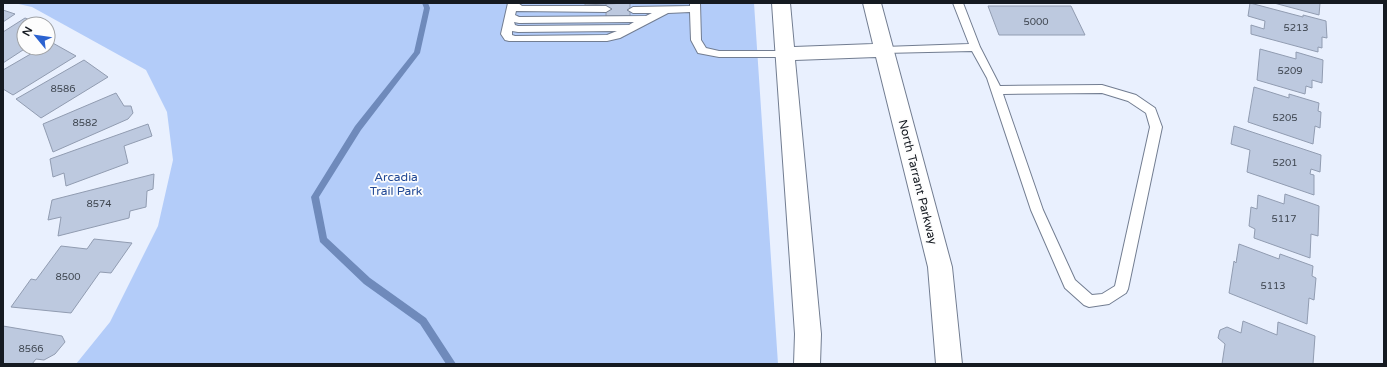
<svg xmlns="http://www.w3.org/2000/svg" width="1387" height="367" viewBox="0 0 1387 367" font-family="'Varela Round',sans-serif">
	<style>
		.green { fill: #b3ccf9 }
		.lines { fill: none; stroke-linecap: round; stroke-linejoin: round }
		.stream { fill: #6f8abb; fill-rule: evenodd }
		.building { fill: #bdc9df; stroke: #919cb1 }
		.lane-casing { stroke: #727d91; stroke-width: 2 }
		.primary-casing { stroke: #727d91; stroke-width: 2 }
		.lane { fill: #fff; fill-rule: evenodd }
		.primary { fill: #fff; fill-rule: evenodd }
		.labels { text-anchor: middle; stroke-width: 3.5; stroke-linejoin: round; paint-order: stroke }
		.number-label { font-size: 10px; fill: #3f4650 }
		.park-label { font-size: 12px; fill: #224996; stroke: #fdfdfd }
		.street-label { font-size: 12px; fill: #151a21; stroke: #fdfdfd }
	</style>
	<rect width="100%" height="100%" fill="#e9f0fe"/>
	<polygon class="green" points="14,3 754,3 778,364 76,364 110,322 158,226 173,160 167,112 146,70 32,7"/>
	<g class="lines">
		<polygon class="stream" points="422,3 428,3 430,8 420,53 361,130 319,197 327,238 370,278 426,318 456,364 446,364 420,324 364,284 320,242 311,197 355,126 414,52 424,8"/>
	</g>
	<g class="building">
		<polygon points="571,3 628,3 585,5 585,3"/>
		<polygon points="628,3 630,3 630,16 606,17 606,4"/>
		<polygon points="1250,3 1303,17 1303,15 1326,21 1327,38 1322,37 1322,48 1318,47 1318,52 1251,34 1251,25 1264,29 1265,21 1248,16"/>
		<polygon points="1274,3 1320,3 1319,15"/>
		<polygon points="988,6 1071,6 1085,35 999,35"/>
		<polygon points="3,10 15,14 3,22"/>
		<polygon points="25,18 38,23 24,24 24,48 26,48 3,63 3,32"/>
		<polygon points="51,42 76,56 13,95 3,89 3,70 41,48 48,48 48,44"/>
		<polygon points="1260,49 1296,59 1296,52 1323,60 1322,83 1312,80 1312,88 1306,86 1305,94 1257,80"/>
		<polygon points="84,60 108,77 41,118 16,99"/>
		<polygon points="1254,87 1289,98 1289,94 1319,103 1318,111 1321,112 1320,128 1315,126 1313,144 1248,122"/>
		<polygon points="116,93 124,106 131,106 133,113 128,119 53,152 43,124"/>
		<polygon points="148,124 152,136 124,146 128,163 66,186 64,173 53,177 50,159"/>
		<polygon points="1234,126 1321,155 1320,172 1311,169 1310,174 1314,175 1314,195 1247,172 1250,150 1231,144"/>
		<polygon points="154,174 153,189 147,191 146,207 130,211 129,218 58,236 61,217 48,220 52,200"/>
		<polygon points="1285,194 1319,206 1318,236 1311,234 1310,258 1254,238 1255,229 1249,226 1251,207 1257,209 1258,195 1284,204"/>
		<polygon points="94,239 132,243 111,273 100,272 71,313 11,307 31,279 36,280 61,246 87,249"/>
		<polygon points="1239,244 1279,259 1280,254 1313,266 1312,276 1316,278 1314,300 1309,298 1307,324 1229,293 1234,261 1236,263"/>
		<polygon points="1243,321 1277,335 1278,322 1315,336 1313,364 1222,364 1225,344 1218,338 1220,330 1227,327 1241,333"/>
		<polygon points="3,326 62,336 65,342 55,354 44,360 36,359 32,364 3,364"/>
	</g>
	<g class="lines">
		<g class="lane-casing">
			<g id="lane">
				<path d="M508 3H518L522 6H606L611 9 606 12 516 11 515 15 519 17 646 16 652 13H633L628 10 633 7 690 6V3H700L701 40 706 48 719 51H787L792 54 787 57H719L698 53 691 40 690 12 668 13 620 38 607 41H509L505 40 501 34ZM514 22 519 23 634 22 629 25 518 26 515 25ZM512 31 518 32 617 31 607 35 515 36 512 35Z"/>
				<path d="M953 3H963L980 47 1000 86 1102 85 1136 95 1155 108 1162 127 1128 289 1126 293 1109 304 1089 307 1084 305 1065 288 1031 210 987 78 972 51 884 53 879 50 884 47 969 44ZM1102 93 1128 101 1146 113 1150 127 1115 286 1102 294 1092 295 1075 280 1043 210 1003 94Z"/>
			</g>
		</g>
		<g class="primary-casing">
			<polygon id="primary" points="772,3 790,3 794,47 873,44 863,3 881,3 952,267 962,364 936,364 928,267 876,57 795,60 821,334 820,364 794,364 795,334"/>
		</g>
		<use href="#lane" class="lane"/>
		<use href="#primary" class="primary"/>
	</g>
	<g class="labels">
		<g class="number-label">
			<text x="1036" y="25">5000</text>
			<text x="1296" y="31">5213</text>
			<text x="1290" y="74">5209</text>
			<text x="63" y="92">8586</text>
			<text x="1285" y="121">5205</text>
			<text x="85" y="126">8582</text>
			<text x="1285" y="166">5201</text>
			<text x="99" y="207">8574</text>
			<text x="1284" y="222">5117</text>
			<text x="68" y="280">8500</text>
			<text x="1273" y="289">5113</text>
			<text x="31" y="352">8566</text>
		</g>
		<g class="park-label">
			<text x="396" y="181">Arcadia<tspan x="396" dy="14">Trail Park</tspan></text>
		</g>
		<g class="street-label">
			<text transform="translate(918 182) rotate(76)" y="4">North Tarrant Parkway</text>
		</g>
	</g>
	<rect width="1387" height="367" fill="none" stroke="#151a21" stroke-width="8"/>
	<g transform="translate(36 36) rotate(299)"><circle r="19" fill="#fdfdfd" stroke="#a0a2a5"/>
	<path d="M0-3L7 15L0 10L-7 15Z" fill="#2b62d0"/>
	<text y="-6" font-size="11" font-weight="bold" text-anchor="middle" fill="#151a21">N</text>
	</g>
</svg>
